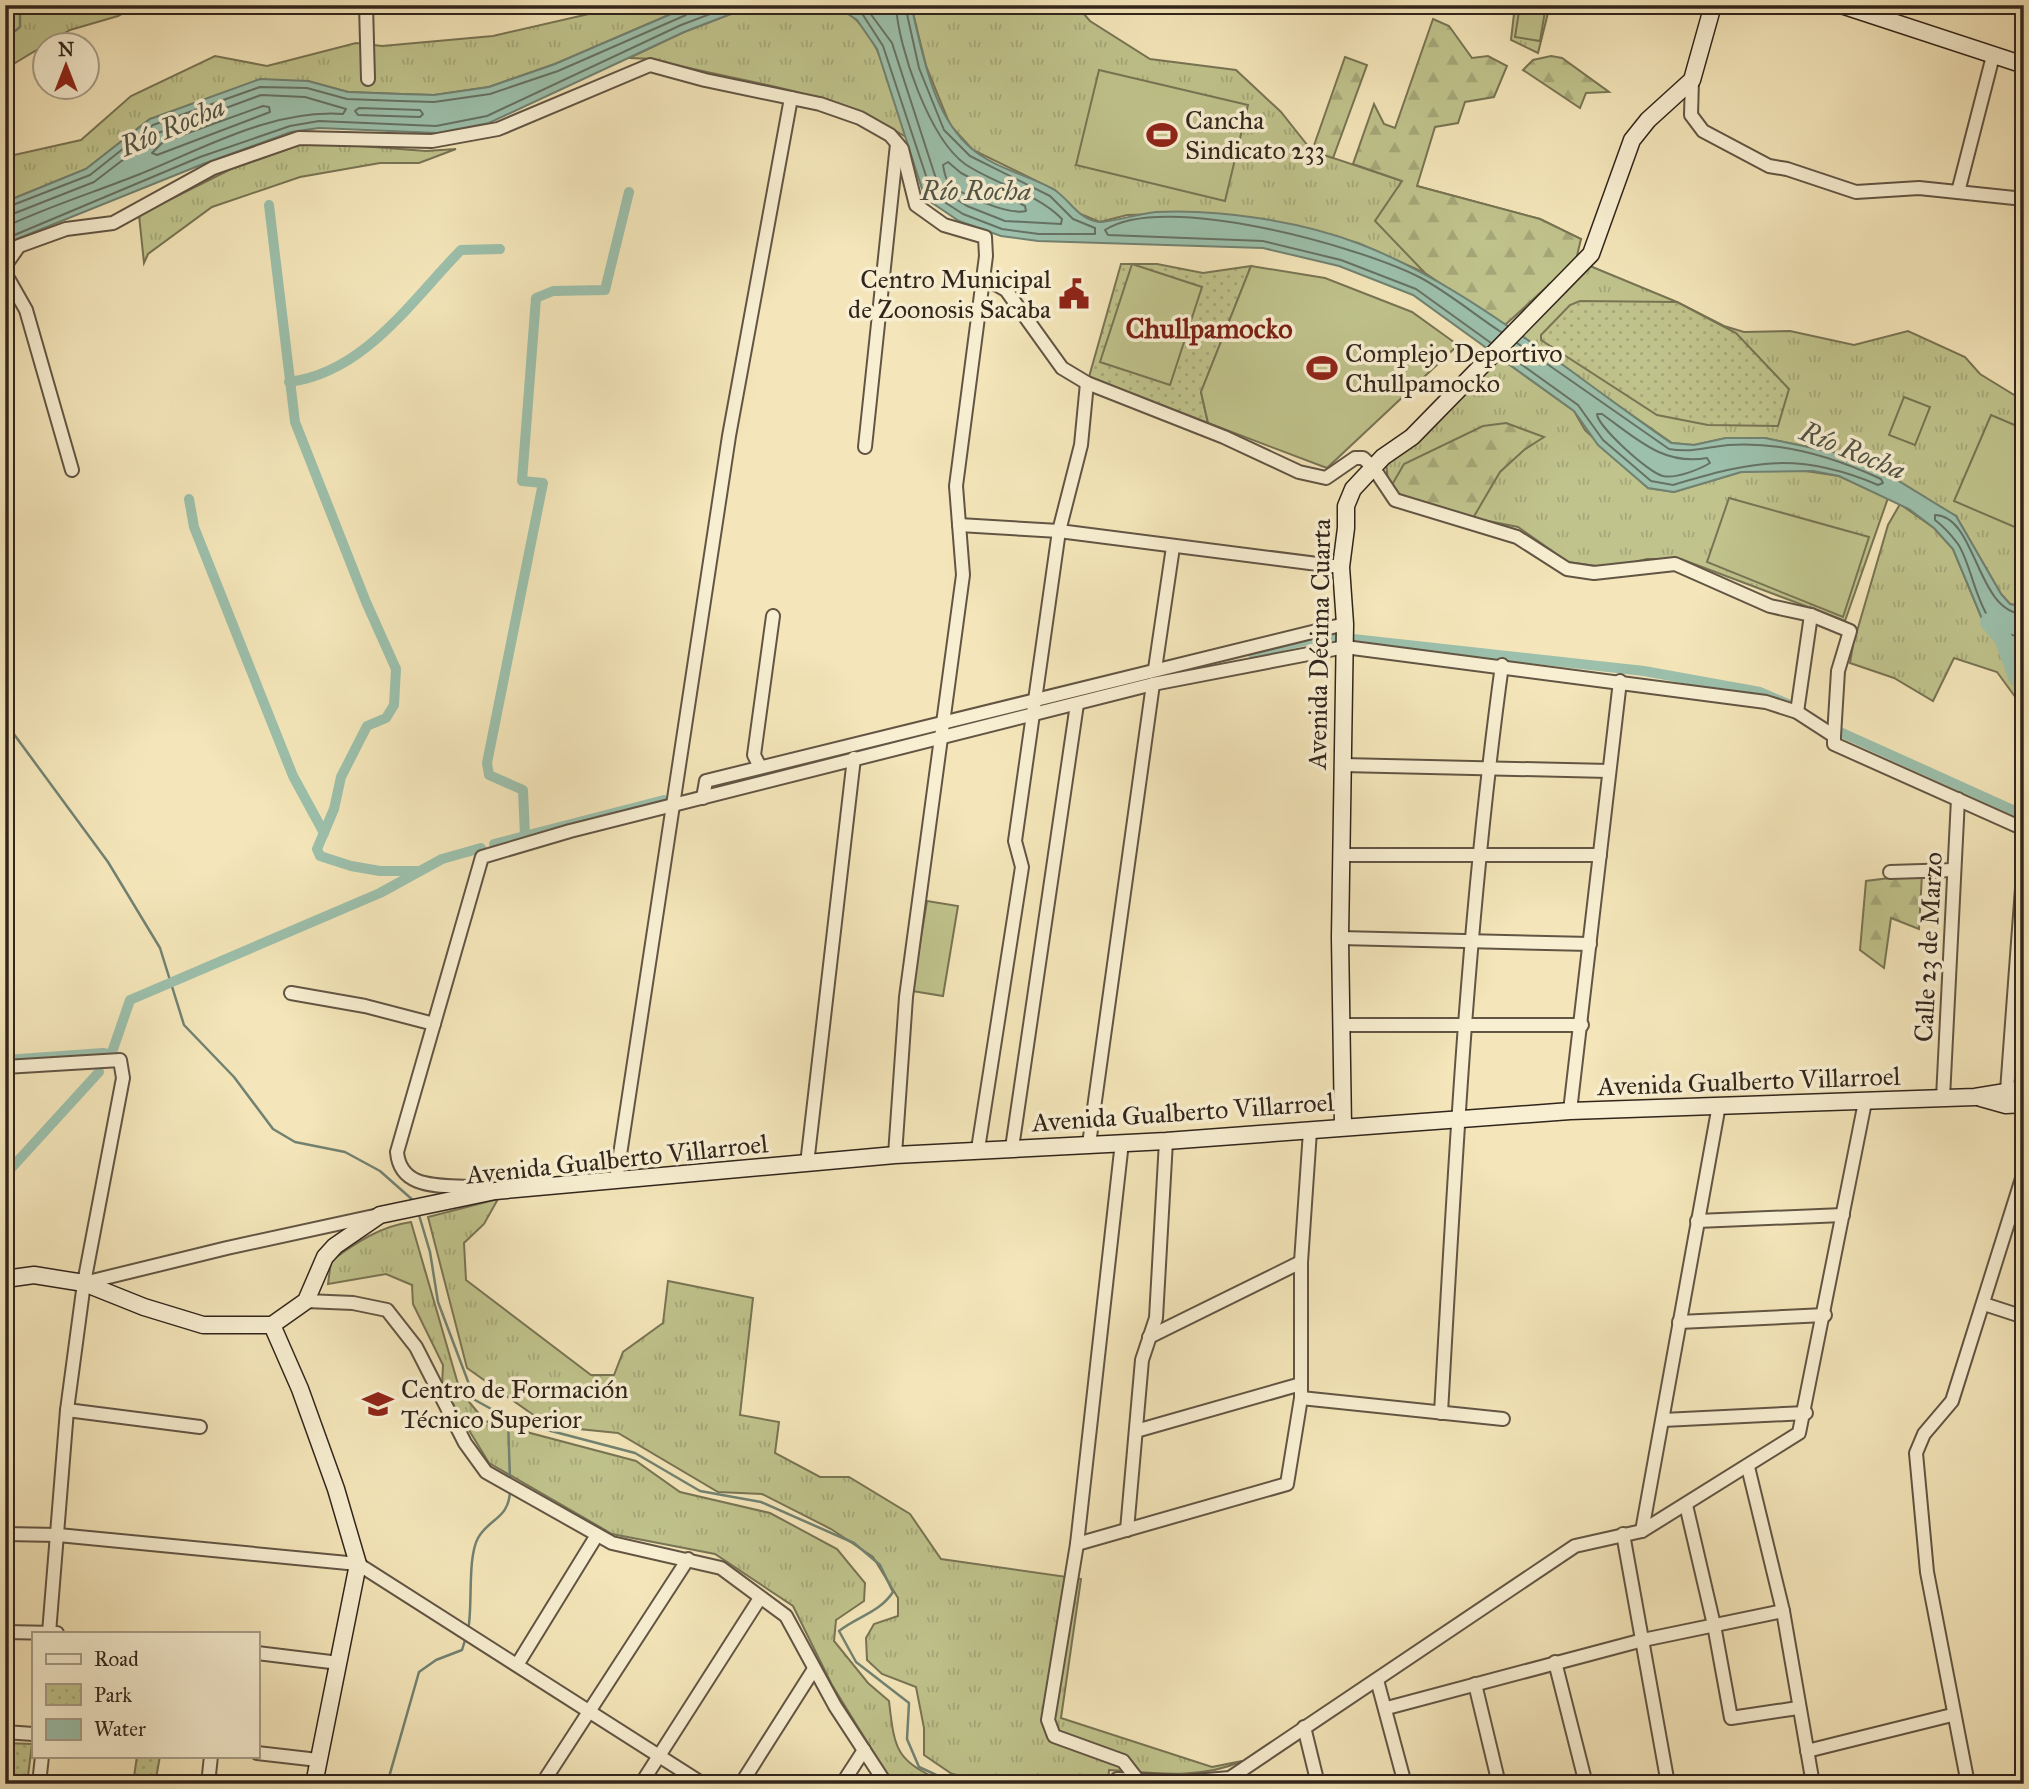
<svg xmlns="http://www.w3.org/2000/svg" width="2029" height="1789" viewBox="0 0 2029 1789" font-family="'IM FELL Great Primer',serif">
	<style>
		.grass { fill: url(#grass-tufts); stroke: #787454; stroke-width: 2 }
		.forest { fill: url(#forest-firs); stroke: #787454; stroke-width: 2 }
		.park { fill: url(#park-dots); stroke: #787454; stroke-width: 2 }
		.garden { fill: #c0c38c; stroke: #787454; stroke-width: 2 }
		.water { fill: #9cc0ac; stroke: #718272; stroke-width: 2 }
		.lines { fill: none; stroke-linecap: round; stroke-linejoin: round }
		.shore { stroke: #667264; stroke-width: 2 }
		.stream { stroke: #718272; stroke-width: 2.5 }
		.canal { stroke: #9cc0ac; stroke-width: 10 }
		.river { stroke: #9cc0ac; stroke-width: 18 }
		.street-casing { stroke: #625544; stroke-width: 16 }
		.secondary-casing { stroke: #31251c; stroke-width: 19 }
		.street { stroke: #f8efd2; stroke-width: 12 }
		.secondary { stroke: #f8efd2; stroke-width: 16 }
		.labels { text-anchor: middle; stroke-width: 7; stroke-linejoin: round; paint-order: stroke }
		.poi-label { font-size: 26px; fill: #31251c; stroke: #f8efd2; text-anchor: start }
		.street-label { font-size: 26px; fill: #31251c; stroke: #f8efd2 }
		.water-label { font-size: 28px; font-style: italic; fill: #515447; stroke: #f8efd2 }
		.neighbourhood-label { font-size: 28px; font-weight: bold; fill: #7a1f14; stroke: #f8efd2 }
	</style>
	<defs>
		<pattern id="grass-tufts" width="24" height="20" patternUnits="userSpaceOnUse" patternTransform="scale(1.75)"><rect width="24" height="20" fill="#c0c38c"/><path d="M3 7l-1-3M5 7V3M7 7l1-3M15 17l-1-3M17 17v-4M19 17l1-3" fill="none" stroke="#a5a778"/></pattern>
		<pattern id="forest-firs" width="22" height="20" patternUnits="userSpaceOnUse" patternTransform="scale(1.75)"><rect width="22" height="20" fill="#c0c38c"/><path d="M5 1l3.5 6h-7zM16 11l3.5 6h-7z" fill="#a5a778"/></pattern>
		<pattern id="park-dots" width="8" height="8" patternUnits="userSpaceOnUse" patternTransform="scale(1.75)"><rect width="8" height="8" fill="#c0c38c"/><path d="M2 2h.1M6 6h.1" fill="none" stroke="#a5a778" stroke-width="1.8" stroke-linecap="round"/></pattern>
	</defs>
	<rect width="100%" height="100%" fill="#f4e6ba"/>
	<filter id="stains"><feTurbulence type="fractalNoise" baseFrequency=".00286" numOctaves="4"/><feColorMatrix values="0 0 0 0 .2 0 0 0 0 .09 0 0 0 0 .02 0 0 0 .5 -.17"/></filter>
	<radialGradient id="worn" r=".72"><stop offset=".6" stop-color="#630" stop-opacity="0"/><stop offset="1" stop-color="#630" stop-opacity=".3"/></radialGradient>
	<g class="grass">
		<polygon points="5,5 138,5 118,16 70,30 5,69 5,27 10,21"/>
		<polygon points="628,5 692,5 555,64 489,87 434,95 401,94 348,92 308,81 150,119 86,169 5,202 5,157 81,140 131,96 215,56 267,66 356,43 382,46 493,36"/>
		<path d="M754 5C772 5 821 1 835 6 879 21 895 100 909 139 829 87 742 84 653 59L629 58 684 32Z"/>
		<polygon points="911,5 1076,5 1090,21 1150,59 1236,70 1281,112 1312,151 1417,186 1540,219 1581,239 1504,326 1425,273 1358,243 1276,222 1206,213 1127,215 1100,222 1078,213 1055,190 973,150 950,125 926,66"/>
		<polygon points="1515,5 1550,5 1538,53 1511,40"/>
		<polygon points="308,142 426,151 456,149 419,163 380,163 300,177 212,207 148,254 144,263 139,215 231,169"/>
		<polygon points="1590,266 1677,302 1724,326 1744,332 1790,331 1854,345 1908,331 1965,357 1980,374 2024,401 2024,607 2010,604 2001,594 1956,516 1846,455 1765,438 1726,438 1694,445 1672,443 1520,337"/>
		<polygon points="1500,358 1574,411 1585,430 1648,488 1674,492 1741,472 1793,469 1839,476 1888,498 1845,621 1681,559 1647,559 1610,568 1568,562 1518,527 1473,518 1389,490 1386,463"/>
		<polygon points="1900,504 1934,528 1953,549 1985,626 1999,639 2010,677 2024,694 2024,709 1997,672 1954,658 1933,701 1894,678 1850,663 1853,645 1888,525"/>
		<path d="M498 1199 484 1224 464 1243 466 1280 591 1375H614L623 1352 663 1323 668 1281 753 1298 740 1415 779 1422 775 1453 820 1477H849L910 1514 941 1559 1081 1579 1061 1718 1212 1767 1242 1761C1200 1780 1153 1773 1109 1770L1108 1784 990 1782 952 1774 924 1755V1728L916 1687 882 1674 867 1660 866 1638 874 1624 898 1616V1598L873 1557 831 1529 762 1494 718 1492 618 1433 549 1426 467 1368 428 1217Z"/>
		<path d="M411 1222 460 1391 485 1421 636 1461 680 1492 770 1513 837 1549 865 1583 864 1601 836 1620 834 1641 868 1683 889 1701C895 1755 897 1760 947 1784H893L832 1685 793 1606 715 1554 612 1534 489 1463 442 1386 443 1365 413 1304 412 1285 386 1274 328 1284 331 1261C355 1243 381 1226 411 1222Z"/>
	</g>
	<g class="forest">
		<polygon points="1433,19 1449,26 1472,58 1488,56 1507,66 1494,97 1465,102 1458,123 1435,127 1417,186 1540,219 1581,239 1576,260 1504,326 1425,273 1375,221 1402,181 1353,164 1374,104 1384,124 1395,128"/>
		<polygon points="1551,56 1562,58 1609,92 1586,93 1580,108 1523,70 1533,60"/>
		<polygon points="1345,57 1367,65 1333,158 1312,151"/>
		<polygon points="1506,423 1544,437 1524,450 1500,472 1473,518 1434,508 1389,490 1404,464 1483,426"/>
		<polygon points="1922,874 1919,929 1891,918 1884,968 1860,950 1866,881"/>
	</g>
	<g class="park">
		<polygon points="1121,264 1157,264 1203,273 1251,266 1201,392 1208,423 1089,377"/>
		<polygon points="1580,301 1677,302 1736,333 1789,389 1778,426 1708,425 1657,415 1541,340 1541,335 1570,305"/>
		<polygon points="5,1743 32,1744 27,1784 5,1784"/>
		<polygon points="137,1756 160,1756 155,1784 133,1784"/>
	</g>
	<g class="garden">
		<polygon points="1520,5 1546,5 1540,41 1515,37"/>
		<polygon points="1099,70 1248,105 1225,201 1076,165"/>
		<polygon points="1132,264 1202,287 1170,385 1100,362"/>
		<polygon points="1251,266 1325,278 1412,312 1458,345 1327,468 1208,423 1201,392"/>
		<polygon points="1904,397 1930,407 1915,445 1889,435"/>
		<polygon points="1991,415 2024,429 2024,531 1954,501"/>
		<polygon points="1729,498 1869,537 1843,617 1707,562"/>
		<polygon points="927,901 958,906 943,996 912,991"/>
	</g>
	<g class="water">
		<polygon points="692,5 754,5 684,32 489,123 437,133 319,128 291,132 203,164 14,240 5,249 5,202 86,169 150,119 260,79 308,81 348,92 401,94 434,95 489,87 555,64"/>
		<path d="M834 5H911C923 54 932 115 972 149 995 168 1027 175 1053 189 1070 199 1077 219 1099 222 1106 223 1143 213 1156 212 1219 209 1301 221 1360 244 1467 285 1575 377 1671 443L1694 445 1726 438H1765L1846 455 1884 472 1956 516 2001 594 2010 604 2024 607V643L2015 644 1999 639 1985 626 1953 549 1934 528 1909 509 1839 476 1813 471 1741 472 1674 492 1648 488 1598 445 1574 411 1413 295 1339 266 1263 248 1038 241 1001 236 959 221 925 198 877 49 857 20Z"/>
	</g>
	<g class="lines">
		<g class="shore">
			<polyline points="848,5 863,15 883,46 932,194 963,214 1002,229 1039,234 1095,234 1095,228 1073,219 1050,196 970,156 944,130 919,68 905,5"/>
			<path d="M864 5 892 43 939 188 967 206 1005 221 1061 224 1062 219C1035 192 996 185 965 164 930 139 898 48 896 5"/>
			<polygon points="263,106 269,107 270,112 157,155 152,153 163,142"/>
			<polygon points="359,108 420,110 423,114 420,117 358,115 355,111"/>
			<path d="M948 162 961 173 1025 206 1026 211C1009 215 960 196 948 181 945 178 944 170 943 165Z"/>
			<polyline points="5,208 90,175 153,125 260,87 307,88 347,99 400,101 434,102 490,94 558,71 686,15 691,5"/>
			<path d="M5 217 94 182 158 133 261 95 305 97 346 109 343 114C270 109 201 150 135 176 92 193 47 207 5 227"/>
			<polyline points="5,239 200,157 290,126 319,121 436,126 487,116 681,25 734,5"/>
			<path d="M1491 343 1416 289 1341 260 1263 241 1108 235 1105 230C1163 191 1362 247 1421 278 1449 293 1475 315 1501 332"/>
			<path d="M1507 354 1578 405 1603 440 1651 481 1673 485C1753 461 1798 451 1878 485L1883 483 1881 479C1834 457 1781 441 1728 445 1707 447 1691 453 1669 449L1517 343"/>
			<path d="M1597 414H1602C1636 438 1663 466 1707 458L1710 463C1700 469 1676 479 1663 476 1650 474 1597 426 1597 414Z"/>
			<path d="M2024 614C1976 613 1977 516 1935 515V520C1943 526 1952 536 1958 544 1977 573 1977 639 2024 636"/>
		</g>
		<g class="stream">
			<polyline points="5,39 20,27 20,5"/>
			<polyline points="5,722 108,862 160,948 184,1025 234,1077 273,1129 295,1142 345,1152 380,1171 415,1202"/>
			<path d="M419 1215 430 1252 438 1302 475 1400 513 1421 635 1453 700 1491 761 1502 854 1543 880 1565 893 1592C879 1613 858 1616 839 1631L856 1662 909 1703 907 1739 919 1767 956 1784"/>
			<polyline points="508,1420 510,1479"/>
			<path d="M468 1630C473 1608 467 1558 478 1538 489 1518 510 1519 510 1489"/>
			<polyline points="387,1784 419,1672 436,1660 462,1650 466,1637"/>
		</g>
		<g class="canal">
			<polyline points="269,205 295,422 366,602 396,669 394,705 386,718 367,726 341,777 334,809 317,849 320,856 351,866 380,871 419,871"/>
			<path d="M289 382C364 373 411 301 461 250L500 249"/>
			<polyline points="189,499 194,527 293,776 324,833"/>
			<polyline points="1353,639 1644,671 1760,692 1788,704"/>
			<polyline points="1252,653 1322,637 1337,638"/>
			<polyline points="1840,732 2024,815"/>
			<polyline points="808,764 892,741"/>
			<polyline points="713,788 792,768"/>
			<polyline points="525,836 523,790 489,775 487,763 543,483 522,481 536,298 553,291 605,290 629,192"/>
			<polyline points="494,844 664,800"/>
			<polyline points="110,1058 130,1000 380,893 442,859 481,848"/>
			<polyline points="5,1060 103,1053 113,1055"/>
			<polyline points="5,1175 99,1072"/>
		</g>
		<polyline class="river" points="1989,622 2003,638 2017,677 2024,685"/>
		<g class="street-casing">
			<g id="street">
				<polyline points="366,5 368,79"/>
				<polyline points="1692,80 1691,115 1703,131 1769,166 1787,169 1856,192 1919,188 2024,199"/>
				<polyline points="1958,192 1993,56"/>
				<polyline points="5,266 19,246 66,229 113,223 213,168 299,138 432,141 498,129 650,65 705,80 820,104 860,118 890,135 902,149 916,205 944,225 985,237 986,256 956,486 963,575 906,997 895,1155"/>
				<polyline points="5,273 26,310 72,470"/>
				<polyline points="985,278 1006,290 1062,368 1087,383 1224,437 1299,472 1326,478 1355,458 1363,458 1373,467 1395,500 1517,537 1567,569 1594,573 1675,564 1770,606 1811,615 1850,631 1838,671 1834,736"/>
				<polyline points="865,447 897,144"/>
				<polyline points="959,525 1059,531 1341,567"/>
				<polyline points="1155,669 1173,547"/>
				<polyline points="1797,712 1811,615"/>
				<polyline points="1343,765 1609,771"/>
				<polyline points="760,767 754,755 773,616"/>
				<polyline points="703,798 706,781 1345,624"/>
				<polyline points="1341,855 1600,855"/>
				<polyline points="1890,872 1954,870"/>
				<polyline points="1340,938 1590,944"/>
				<polyline points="291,993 365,1006 434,1024"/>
				<polyline points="1341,1025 1582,1025"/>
				<polyline points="5,1067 120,1060 123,1078 84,1283 67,1410 49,1633"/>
				<polyline points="2007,1091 2024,861"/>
				<polyline points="1943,1098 1958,799"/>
				<polyline points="1570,1111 1620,681"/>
				<polyline points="1122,1142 1077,1544 1048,1720 1054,1736 1123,1761 1137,1779"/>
				<polyline points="1089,1144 1153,684"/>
				<polyline points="1012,1148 1077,704"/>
				<polyline points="978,1149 1022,867 1015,841 1059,531 1081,445 1087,383"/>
				<polyline points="807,1164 854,758"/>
				<polyline points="616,1181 729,436 791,98"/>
				<path d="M494 1191C461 1180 401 1199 397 1152L482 857 570 831 1153 684 1345 647 1766 702 1797 712 1834 736V744L2024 829"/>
				<polyline points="1697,1221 1843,1215"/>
				<polyline points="84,1283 227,1248 374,1216"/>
				<polyline points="306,1301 353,1303 387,1310 416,1347 465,1443 486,1472 612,1543 721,1568 786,1616 835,1706 886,1784"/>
				<polyline points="1984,1304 2024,1317"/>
				<polyline points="1679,1322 1825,1315"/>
				<polyline points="1149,1337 1301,1262"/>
				<polyline points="1301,1398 1503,1419"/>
				<polyline points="67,1410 200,1427"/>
				<path d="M1441 1413C1455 1163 1468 913 1502 665"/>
				<polyline points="1663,1420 1806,1413"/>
				<polyline points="1136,1431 1301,1384"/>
				<polyline points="1748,1467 1783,1611 1813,1784"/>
				<polyline points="1686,1505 1714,1625 1731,1718 1798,1708"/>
				<polyline points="1127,1530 1142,1360 1156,1318 1166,1141"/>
				<polyline points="1642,1531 1719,1105"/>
				<polyline points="5,1534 58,1535 358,1564 703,1784"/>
				<polyline points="1623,1534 1668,1784"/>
				<polyline points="1077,1544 1287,1484 1301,1398 1301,1262 1310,1131"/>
				<polyline points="5,1632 57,1633"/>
				<polyline points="257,1653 339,1663"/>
				<polyline points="1555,1662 1586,1784"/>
				<polyline points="517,1665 597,1535"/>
				<polyline points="1377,1680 1405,1784"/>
				<polyline points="1475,1684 1499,1784"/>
				<polyline points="1387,1708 1643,1640 1783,1611"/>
				<polyline points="1304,1727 1318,1784"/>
				<polyline points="5,1732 33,1734"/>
				<polyline points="1807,1751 1952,1715"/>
				<polyline points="257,1753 318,1760"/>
				<polyline points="1117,1779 1183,1782 1230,1778 1575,1546 1642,1531 1799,1433 1865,1102"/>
				<polyline points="39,1784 42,1756"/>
				<polyline points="208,1784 211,1756"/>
				<polyline points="542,1784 688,1559"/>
				<polyline points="641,1784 760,1598"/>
				<polyline points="741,1784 814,1669"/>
				<polyline points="842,1784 864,1750"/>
				<polyline points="1968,1784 1927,1572 1916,1453 1924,1434 1952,1401 2024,1172"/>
			</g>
		</g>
		<g class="secondary-casing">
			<g id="secondary">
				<polyline points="1841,5 2024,65"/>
				<polyline points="1981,1098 2006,1105 2024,1104"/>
				<polyline points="1343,1127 1340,938 1345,624 1341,567 1346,528 1346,506 1353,489 1383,457 1412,437 1591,254 1632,140 1648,120 1692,80 1713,5"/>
				<polyline points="5,1279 34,1275 84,1283 144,1307 203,1325 272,1325 306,1301 325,1257 335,1246 380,1215 495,1191 895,1155 1166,1141 1570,1111 1975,1097 2024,1089"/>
				<polyline points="272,1325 300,1389 336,1489 358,1564 314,1784"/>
			</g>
		</g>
		<use href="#street" class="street"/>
		<use href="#secondary" class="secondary"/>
	</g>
	<defs>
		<g id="stadium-bare" transform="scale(2.415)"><path d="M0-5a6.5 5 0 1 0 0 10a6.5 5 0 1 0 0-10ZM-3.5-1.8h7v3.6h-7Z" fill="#8f2418" stroke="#f8efd2" stroke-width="2.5" paint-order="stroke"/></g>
		<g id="civic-bare" transform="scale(2.415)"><path d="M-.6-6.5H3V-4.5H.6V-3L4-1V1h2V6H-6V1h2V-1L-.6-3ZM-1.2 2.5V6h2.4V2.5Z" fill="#8f2418" stroke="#f8efd2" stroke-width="2.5" paint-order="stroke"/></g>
		<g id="university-bare" transform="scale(2.415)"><path d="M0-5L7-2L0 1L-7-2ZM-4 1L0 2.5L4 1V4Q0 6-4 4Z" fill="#8f2418" stroke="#f8efd2" stroke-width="2.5" paint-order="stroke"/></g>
	</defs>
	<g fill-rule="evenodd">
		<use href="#stadium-bare" x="1162" y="135"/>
		<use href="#civic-bare" x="1074" y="294"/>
		<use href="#stadium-bare" x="1322" y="368"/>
		<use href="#university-bare" x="378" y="1404"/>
	</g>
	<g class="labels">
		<g class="poi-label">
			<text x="1185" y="129">Cancha<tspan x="1185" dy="30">Sindicato 233</tspan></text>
			<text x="1051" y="288" text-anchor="end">Centro Municipal<tspan x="1051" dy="30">de Zoonosis Sacaba</tspan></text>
			<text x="1345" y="362">Complejo Deportivo<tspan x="1345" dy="30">Chullpamocko</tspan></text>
			<text x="401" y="1398">Centro de Formación<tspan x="401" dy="30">Técnico Superior</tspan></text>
		</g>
		<g class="street-label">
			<text transform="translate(1319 644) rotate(-89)" y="9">Avenida Décima Cuarta</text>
			<text transform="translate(1928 947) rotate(-87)" y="9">Calle 23 de Marzo</text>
			<text transform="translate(1749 1081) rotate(-2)" y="9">Avenida Gualberto Villarroel</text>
			<text transform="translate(1183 1112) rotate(-4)" y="9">Avenida Gualberto Villarroel</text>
			<text transform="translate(617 1159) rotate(-6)" y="9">Avenida Gualberto Villarroel</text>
		</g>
		<g class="water-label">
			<text transform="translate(172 126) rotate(-23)" y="10">Río Rocha</text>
			<text x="976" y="200">Río Rocha</text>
			<text transform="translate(1853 450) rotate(22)" y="10">Río Rocha</text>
		</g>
		<g class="neighbourhood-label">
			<text x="1209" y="338">Chullpamocko</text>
		</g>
	</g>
	<rect width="2029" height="1789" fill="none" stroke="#f4e6ba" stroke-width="28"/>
	<rect x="7" y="7" width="2015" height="1775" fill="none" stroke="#31251c" stroke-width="3.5"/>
	<rect x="14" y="14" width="2001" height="1761" fill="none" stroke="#31251c" stroke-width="2"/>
	<rect x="32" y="1632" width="228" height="126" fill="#f8efd2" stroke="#a89e89" stroke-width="2"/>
	<rect x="46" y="1654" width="35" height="10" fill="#f8efd2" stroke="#a89e89" stroke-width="2"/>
	<text x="94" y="1666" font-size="21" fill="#31251c">Road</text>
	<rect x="46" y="1684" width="35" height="21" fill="url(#park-dots)" stroke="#a89e89" stroke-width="2"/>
	<text x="94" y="1702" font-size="21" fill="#31251c">Park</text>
	<rect x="46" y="1719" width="35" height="21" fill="#9cc0ac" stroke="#a89e89" stroke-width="2"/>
	<text x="94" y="1736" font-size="21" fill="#31251c">Water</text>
	<g transform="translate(66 66)"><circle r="33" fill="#f8efd2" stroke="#a89e89" stroke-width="2"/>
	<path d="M0-5L12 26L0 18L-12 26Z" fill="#8f2418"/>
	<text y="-10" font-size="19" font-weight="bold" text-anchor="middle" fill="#31251c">N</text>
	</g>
	<rect width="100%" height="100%" filter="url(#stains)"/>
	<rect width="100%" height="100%" fill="url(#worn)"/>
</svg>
